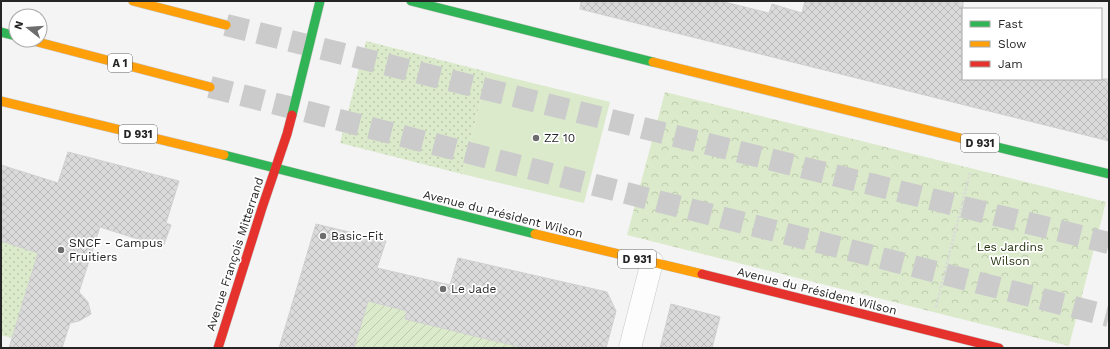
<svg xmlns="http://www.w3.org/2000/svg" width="1110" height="349" viewBox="0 0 1110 349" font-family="'Work Sans',sans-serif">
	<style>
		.grass { fill: url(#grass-dots) }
		.park { fill: url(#park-crowns) }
		.garden { fill: url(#garden-furrows) }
		.pitch { fill: #dbeaca }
		.building { fill: url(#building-cross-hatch); stroke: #d1d0d1 }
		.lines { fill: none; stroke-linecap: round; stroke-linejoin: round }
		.highway-tunnel { stroke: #cbcbcb; stroke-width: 22; stroke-dasharray: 22 11; stroke-linecap: butt }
		.street-casing { stroke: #c6c6c6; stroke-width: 23 }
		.fast-casing { stroke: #c6c6c6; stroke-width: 10 }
		.slow-casing { stroke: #c6c6c6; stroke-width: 10 }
		.jam-casing { stroke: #c6c6c6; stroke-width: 10 }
		.path { stroke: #d9d9d9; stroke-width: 2.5; stroke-dasharray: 2 2; stroke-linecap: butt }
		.street { stroke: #fdfdfd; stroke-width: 22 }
		.fast { stroke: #30b455; stroke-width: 9 }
		.slow { stroke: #ff9f0a; stroke-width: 9 }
		.jam { stroke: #e5322d; stroke-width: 9 }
		.poi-dot { fill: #6d6d6e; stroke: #fff; stroke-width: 1.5 }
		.labels { text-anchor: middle; stroke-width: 3.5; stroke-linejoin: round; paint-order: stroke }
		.shield { fill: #fff; stroke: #666667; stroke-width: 1 }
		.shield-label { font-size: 11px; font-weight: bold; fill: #252526 }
		.poi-label { font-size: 12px; fill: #252526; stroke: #fff; text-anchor: start }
		.street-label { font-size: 12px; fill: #252526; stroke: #fff }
		.park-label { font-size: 12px; fill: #24330d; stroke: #fff }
	</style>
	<defs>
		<pattern id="grass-dots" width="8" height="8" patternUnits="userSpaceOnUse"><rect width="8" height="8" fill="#dbeaca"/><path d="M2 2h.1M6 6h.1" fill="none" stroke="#bcc9ad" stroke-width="1.8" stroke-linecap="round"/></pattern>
		<pattern id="park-crowns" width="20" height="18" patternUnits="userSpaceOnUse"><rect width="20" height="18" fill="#dbeaca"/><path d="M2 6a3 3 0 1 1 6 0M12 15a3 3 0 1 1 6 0" fill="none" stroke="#bcc9ad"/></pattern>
		<pattern id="garden-furrows" width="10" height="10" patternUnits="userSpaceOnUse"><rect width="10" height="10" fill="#dbeaca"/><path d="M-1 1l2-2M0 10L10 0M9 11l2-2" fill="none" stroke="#bcc9ad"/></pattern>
		<pattern id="building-cross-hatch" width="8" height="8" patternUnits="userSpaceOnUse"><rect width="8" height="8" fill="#dadada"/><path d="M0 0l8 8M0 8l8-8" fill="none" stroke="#bbb"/></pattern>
	</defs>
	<rect width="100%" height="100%" fill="#f4f4f4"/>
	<g class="grass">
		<polygon points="366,41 488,72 462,174 340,143"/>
		<polygon points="1,241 38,253 12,338 1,335"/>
	</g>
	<polygon class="park" points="665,92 1106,202 1069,346 627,235"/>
	<polygon class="garden" points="368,301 407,311 405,319 524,348 354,348"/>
	<polygon class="pitch" points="488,72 610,102 584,203 462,174"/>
	<g class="building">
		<polygon points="581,1 720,1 769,13 772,4 802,13 805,1 963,1 963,79 1109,79 1109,141 580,9"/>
		<polygon points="68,152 179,181 166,223 171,225 163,247 100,227 79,292 88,302 91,314 79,321 70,323 62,348 9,348 38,253 1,241 1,165 58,183"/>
		<polygon points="316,224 386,241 377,268 450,285 458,258 607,292 616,311 606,348 524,348 405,319 407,311 368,301 354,348 279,348"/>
		<polygon points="671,304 720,317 712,348 660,348"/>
	</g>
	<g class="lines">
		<g class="highway-tunnel">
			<polyline points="226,25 1109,243"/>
			<polyline points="210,87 1109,316"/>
		</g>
		<g class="street-casing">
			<polyline id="street" points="630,348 652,262"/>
		</g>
		<g class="fast-casing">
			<g id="fast">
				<polyline points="411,1 653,62"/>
				<polyline points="1,32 16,36"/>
				<polyline points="292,115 320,1"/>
				<polyline points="964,139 1109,174"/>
				<polyline points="224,155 535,234"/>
			</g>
		</g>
		<g class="slow-casing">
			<g id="slow">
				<polyline points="133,1 226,25"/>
				<polyline points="30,40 210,87"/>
				<polyline points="653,62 964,139"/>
				<polyline points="1,101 224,155"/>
				<polyline points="535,234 702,274"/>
			</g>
		</g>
		<g class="jam-casing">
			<g id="jam">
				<polyline points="702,274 999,348"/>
				<polyline points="218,348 262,208 287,134 292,115"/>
			</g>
		</g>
		<polyline class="path" points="936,307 970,173"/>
		<use href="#street" class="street"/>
		<use href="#fast" class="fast"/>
		<use href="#slow" class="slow"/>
		<use href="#jam" class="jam"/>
	</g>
	<g class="poi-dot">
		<circle cx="536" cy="138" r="4"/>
		<circle cx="323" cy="236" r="4"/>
		<circle cx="61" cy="250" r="4"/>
		<circle cx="443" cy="289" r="4"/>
	</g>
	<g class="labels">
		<g class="shield">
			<rect x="108" y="54" width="24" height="18" rx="3"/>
			<rect x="119" y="125" width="38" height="18" rx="3"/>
			<rect x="961" y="134" width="38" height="18" rx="3"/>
			<rect x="618" y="250" width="38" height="18" rx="3"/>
		</g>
		<g class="shield-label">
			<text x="120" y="67">A 1</text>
			<text x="138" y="138">D 931</text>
			<text x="980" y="147">D 931</text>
			<text x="637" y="263">D 931</text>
		</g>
		<g class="poi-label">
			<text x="544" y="142">ZZ 10</text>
			<text x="331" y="240">Basic-Fit</text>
			<text x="69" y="247">SNCF - Campus<tspan x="69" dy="14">Fruitiers</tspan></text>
			<text x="451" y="293">Le Jade</text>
		</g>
		<g class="street-label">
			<text transform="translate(503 214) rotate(14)" y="4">Avenue du Président Wilson</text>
			<text transform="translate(235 254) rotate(-72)" y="4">Avenue François Mitterrand</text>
			<text transform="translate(817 291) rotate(14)" y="4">Avenue du Président Wilson</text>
		</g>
		<g class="park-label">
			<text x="1010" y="251">Les Jardins<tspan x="1010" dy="14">Wilson</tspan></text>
		</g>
	</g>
	<rect width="1110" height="349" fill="none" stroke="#252526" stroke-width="4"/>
	<rect x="962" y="8" width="140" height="72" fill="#ffffff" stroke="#a8a8a8"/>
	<rect x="970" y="21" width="20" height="6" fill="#30b455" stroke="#a8a8a8"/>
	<text x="998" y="28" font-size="12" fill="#252526">Fast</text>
	<rect x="970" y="41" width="20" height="6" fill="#ff9f0a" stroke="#a8a8a8"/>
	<text x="998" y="48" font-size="12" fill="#252526">Slow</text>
	<rect x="970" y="61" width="20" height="6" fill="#e5322d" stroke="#a8a8a8"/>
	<text x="998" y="68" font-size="12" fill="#252526">Jam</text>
	<g transform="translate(28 28) rotate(287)"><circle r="19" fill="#ffffff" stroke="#a8a8a8"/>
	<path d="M0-3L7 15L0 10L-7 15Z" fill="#6d6d6e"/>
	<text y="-6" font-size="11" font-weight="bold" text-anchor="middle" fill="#252526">N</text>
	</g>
</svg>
